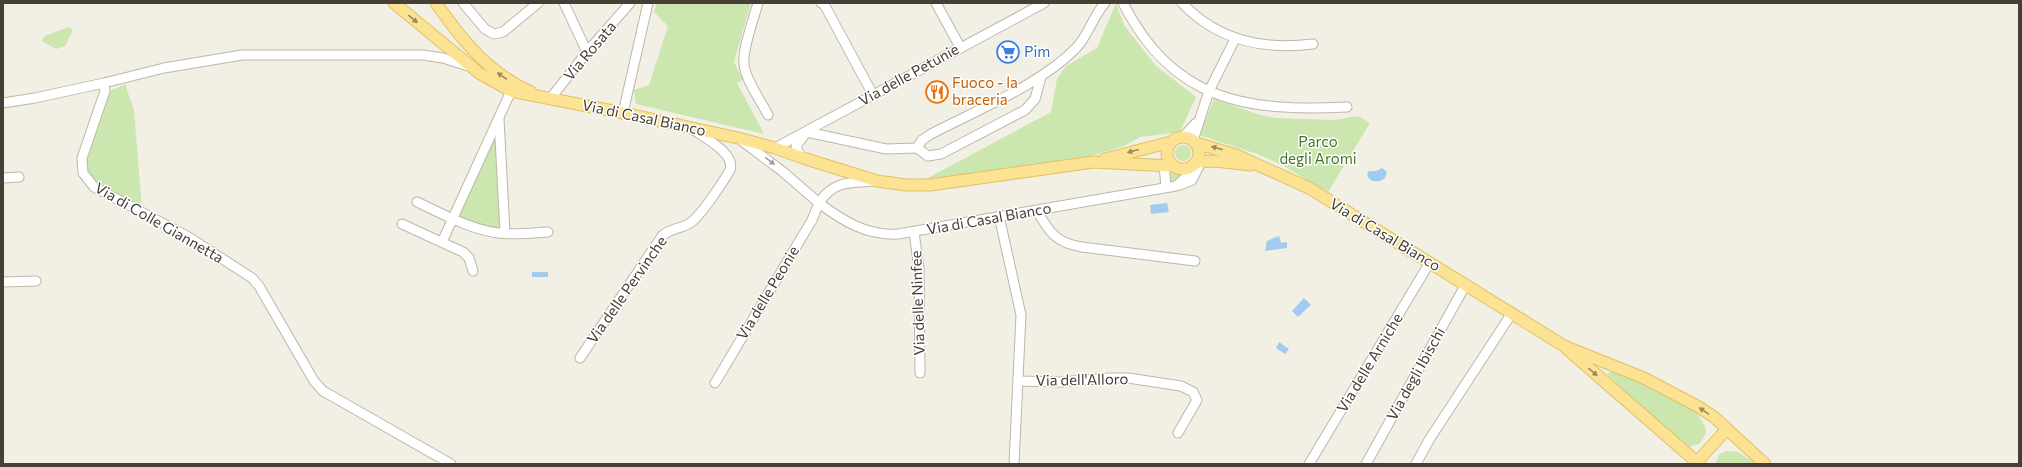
<svg xmlns="http://www.w3.org/2000/svg" width="2022" height="467" viewBox="0 0 2022 467" font-family="Commissioner,sans-serif">
	<style>
		.green { fill: #cbe6ae }
		.water { fill: #a2ccef }
		.lines { fill: none; stroke-linecap: round; stroke-linejoin: round }
		.minor-casing { stroke: #bdb7a8; stroke-width: 11 }
		.major-casing { stroke: #e1c064; stroke-width: 13 }
		.minor { stroke: #fff; stroke-width: 9 }
		.major { stroke: #fce394; stroke-width: 11 }
		.oneway { fill: #978960 }
		.oneway2 { fill: #a29f9a }
		.labels { text-anchor: middle; stroke-width: 3; stroke-linejoin: round; paint-order: stroke }
		.street-label { font-size: 15px; fill: #453f35; stroke: #fff }
		.shop-label { font-size: 15px; fill: #366cbe; stroke: #fff; text-anchor: start }
		.food-label { font-size: 15px; fill: #c56008; stroke: #fff; text-anchor: start }
		.park-label { font-size: 15px; fill: #437529; stroke: #fff }
	</style>
	<rect width="100%" height="100%" fill="#f2efe5"/>
	<g class="green">
		<polygon points="657,3 751,3 734,62 743,80 737,83 764,134 636,104 634,90 649,85 668,26 654,12"/>
		<polygon points="1116,3 1124,25 1156,66 1196,97 1180,132 1140,137 1124,146 1091,156 989,172 926,179 1051,112 1057,79 1066,66 1097,48"/>
		<polygon points="69,27 73,30 65,46 56,49 42,41 45,36"/>
		<path d="M126 84C127 94 132 101 134 111L142 209 96 186 83 166 108 95 112 90Z"/>
		<polygon points="1214,99 1257,114 1276,118 1334,120 1358,116 1370,123 1328,192 1282,165 1257,154 1199,135"/>
		<polygon points="495,138 501,227 497,229 458,218 457,214 492,139"/>
		<circle cx="1183" cy="153" r="8"/>
		<polygon points="1170,170 1185,172 1177,181 1170,181"/>
		<polygon points="1612,371 1624,375 1696,412 1705,426 1706,434 1699,444 1689,447 1678,440 1607,374"/>
		<polygon points="1726,451 1738,452 1756,464 1715,464 1719,455"/>
	</g>
	<g class="water">
		<path d="M1382 168 1387 172 1385 178C1379 183 1369 183 1367 174L1369 171H1376Z"/>
		<polygon points="1167,203 1169,212 1151,214 1150,205"/>
		<polygon points="1279,236 1281,243 1287,242 1287,248 1265,251 1267,241"/>
		<rect x="532" y="272" width="16" height="5"/>
		<polygon points="1304,298 1311,305 1298,317 1292,311"/>
		<polygon points="1279,342 1289,349 1285,354 1276,348"/>
	</g>
	<g class="lines">
		<g class="minor-casing">
			<g id="minor">
				<polyline points="463,3 485,29 494,34 503,32 538,3"/>
				<polyline points="564,3 587,52"/>
				<path d="M758 3C754 18 742 50 744 64 745 79 761 101 768 115"/>
				<polyline points="821,3 824,4 873,95"/>
				<polyline points="936,3 960,47"/>
				<path d="M1123 3C1173 101 1245 112 1347 107"/>
				<path d="M1182 3C1218 41 1263 50 1313 44"/>
				<polyline points="550,99 587,52 630,3"/>
				<polyline points="3,103 35,98 104,83"/>
				<polyline points="623,113 648,3"/>
				<polyline points="499,119 505,233"/>
				<polyline points="807,132 886,149 917,148"/>
				<polyline points="1184,136 1196,123"/>
				<polyline points="1193,140 1209,91 1235,39"/>
				<path d="M742 141 782 171 819 203C834 180 850 183 874 181"/>
				<polyline points="775,148 1044,3"/>
				<path d="M917 148 922 140 931 134C977 110 1042 84 1077 47 1089 34 1093 16 1105 3"/>
				<polyline points="917,148 928,156 941,154 1025,110 1035,99 1041,77"/>
				<polyline points="803,158 798,152 796,146 805,134"/>
				<polyline points="1164,165 1166,187"/>
				<polyline points="3,178 19,177"/>
				<polyline points="1180,185 1192,180 1201,162"/>
				<path d="M417 202C443 214 469 229 498 233 515 235 531 233 548 232"/>
				<path d="M1037 211C1050 233 1056 243 1082 247L1195 261"/>
				<polyline points="999,216 1021,315 1014,464"/>
				<polyline points="402,224 463,252 469,258 473,271"/>
				<polyline points="914,232 919,269 920,373"/>
				<polyline points="442,242 511,91"/>
				<polyline points="3,282 36,281"/>
				<path d="M580 358 662 236C670 228 681 229 690 223 701 216 723 182 730 170 736 153 703 137 691 128"/>
				<polyline points="1019,381 1061,382 1109,378 1128,378 1181,386 1193,392 1197,400 1178,433"/>
				<path d="M715 383 812 220 819 203C843 221 867 236 898 234L1176 186 1185 178 1191 167"/>
				<polyline points="451,464 323,391 314,381 259,286 252,278 187,236 94,187 83,173 82,158 105,91 104,83 164,68 242,55 423,55 443,58 468,66"/>
				<polyline points="1309,464 1430,262"/>
				<polyline points="1366,464 1466,284"/>
				<polyline points="1416,464 1429,440 1512,313"/>
			</g>
		</g>
		<g class="major-casing">
			<g id="major">
				<polyline points="394,3 479,73 511,91 623,113 738,138 775,148 803,158 877,181 906,185 930,185 1093,162 1172,166"/>
				<path d="M436 3C462 40 488 73 531 92"/>
				<circle cx="1183" cy="153" r="16"/>
				<polyline points="1196,143 1236,155 1309,188 1564,346 1644,378 1697,406 1714,417 1765,464"/>
				<polyline points="1105,159 1171,142"/>
				<polyline points="1196,162 1215,161 1251,165"/>
				<polyline points="1567,349 1699,464"/>
				<polyline points="1697,462 1727,429"/>
			</g>
		</g>
		<use href="#minor" class="minor"/>
		<use href="#major" class="major"/>
	</g>
	<defs><path id="oneway-solid" d="M-6-.8H1V-3.2L6.5 0L1 3.2V.8H-6Z"/></defs>
	<g class="oneway">
		<use href="#oneway-solid" transform="translate(413 19) rotate(40)"/>
		<use href="#oneway-solid" transform="translate(502 76) rotate(-145)"/>
		<use href="#oneway-solid" transform="translate(1217 148) rotate(-164)"/>
		<use href="#oneway-solid" transform="translate(1133 151) rotate(165)"/>
		<use href="#oneway-solid" transform="translate(1593 372) rotate(41)"/>
		<use href="#oneway-solid" transform="translate(1704 411) rotate(-146)"/>
	</g>
	<use class="oneway2" href="#oneway-solid" transform="translate(770 161) rotate(38)"/>
	<defs>
		<g id="supermarket-ring" transform="scale(1.15)"><circle r="9.5" fill="#fff" stroke="#3f7fe0" stroke-width="1.5"/><path d="M-6-5.5h2.5l.6 2H6L4.5 2H-2.5L-4.4-4H-6ZM-1.5 3.2a1.3 1.3 0 1 0 .1 0ZM3 3.2a1.3 1.3 0 1 0 .1 0Z" fill="#3f7fe0"/></g>
		<g id="restaurant-ring" transform="scale(1.15)"><circle r="9.5" fill="#fff" stroke="#e8710a" stroke-width="1.5"/><path d="M-5-6h1v4h1v-4h1v4h1v-4h1v5L-1.5 .5V6h-2V.5L-5-1ZM5-6V6H3V1.5H1.5Q1.5-4 5-6Z" fill="#e8710a"/></g>
	</defs>
	<g fill-rule="evenodd">
		<use href="#supermarket-ring" x="1008" y="52"/>
		<use href="#restaurant-ring" x="937" y="92"/>
	</g>
	<g class="labels">
		<g class="street-label">
			<text transform="translate(590 51) rotate(-50)" y="5">Via Rosata</text>
			<text transform="translate(909 75) rotate(-29)" y="5">Via delle Petunie</text>
			<text transform="translate(644 118) rotate(12)" y="5">Via di Casal Bianco</text>
			<text transform="translate(989 219) rotate(-10)" y="5">Via di Casal Bianco</text>
			<text transform="translate(159 223) rotate(30)" y="5">Via di Colle Giannetta</text>
			<text transform="translate(1385 235) rotate(31)" y="5">Via di Casal Bianco</text>
			<text transform="translate(627 290) rotate(-55)" y="5">Via delle Pervinche</text>
			<text transform="translate(768 293) rotate(-59)" y="5">Via delle Peonie</text>
			<text transform="translate(918 303) rotate(-92)" y="5">Via delle Ninfee</text>
			<text transform="translate(1370 363) rotate(-59)" y="5">Via delle Arniche</text>
			<text transform="translate(1416 374) rotate(-61)" y="5">Via degli Ibischi</text>
			<text transform="translate(1082 380) rotate(-1)" y="5">Via dell'Alloro</text>
		</g>
		<g class="shop-label">
			<text x="1024" y="57">Pim</text>
		</g>
		<g class="food-label">
			<text x="952" y="88">Fuoco - la<tspan x="952" dy="17">braceria</tspan></text>
		</g>
		<g class="park-label">
			<text x="1318" y="147">Parco<tspan x="1318" dy="17">degli Aromi</tspan></text>
		</g>
	</g>
	<rect width="2022" height="467" fill="none" stroke="#453f35" stroke-width="8"/>
</svg>
